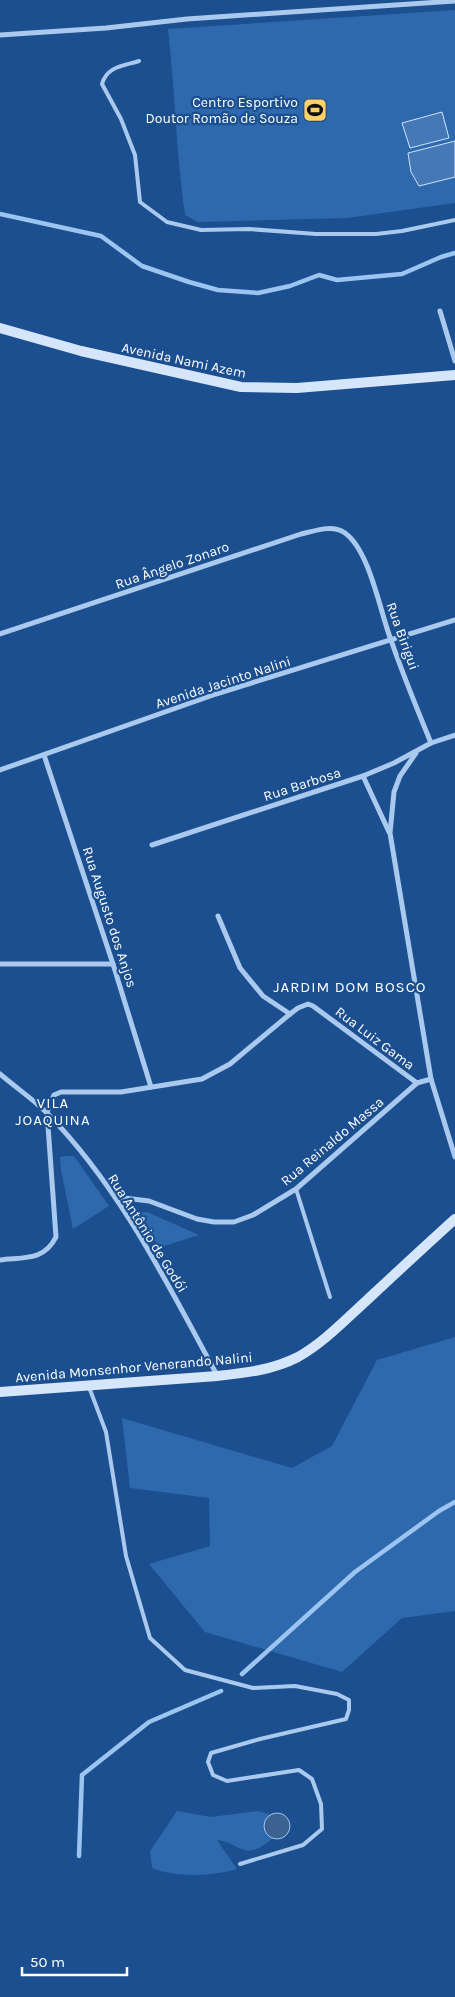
<svg xmlns="http://www.w3.org/2000/svg" width="455" height="1997" viewBox="0 0 455 1997" font-family="Karla,sans-serif">
	<style>
		.green { fill: #2e69ad }
		.water { fill: #3c6290; stroke: #9cc4f0 }
		.lines { fill: none; stroke-linecap: round; stroke-linejoin: round }
		.stream { stroke: #9cc4f0; stroke-width: 4.5 }
		.building { fill: #4478b7; stroke: #cfe3fa }
		.lane { stroke: #a9c9ee; stroke-width: 4 }
		.street { stroke: #a9c9ee; stroke-width: 5 }
		.secondary { stroke: #d6e6fa; stroke-width: 10 }
		.labels { text-anchor: middle; stroke-width: 4.5; stroke-linejoin: round; paint-order: stroke }
		.poi-label { font-size: 14px; fill: #fff; stroke: #1b4f8f; text-anchor: end }
		.street-label { font-size: 14px; fill: #fff; stroke: #1b4f8f }
		.neighbourhood-label { font-size: 15px; letter-spacing: 1px; fill: #fff; stroke: #1b4f8f }
	</style>
	<rect width="100%" height="100%" fill="#1b4f8f"/>
	<g class="green">
		<path d="M455 10V203L347 218 198 222 185 215C176 153 175 91 168 29Z"/>
		<polygon points="65,1156 74,1156 109,1206 73,1229 61,1170 60,1157"/>
		<polygon points="141,1212 147,1212 199,1235 161,1247 140,1224 138,1218"/>
		<polygon points="455,1337 455,1611 402,1618 342,1672 205,1632 149,1564 210,1546 209,1498 130,1488 122,1418 292,1468 332,1446 377,1360"/>
		<path d="M177 1811 211 1817 258 1811 279 1817 282 1830C270 1840 256 1857 239 1848 231 1844 226 1841 217 1840L237 1869C214 1876 175 1878 152 1868L150 1851Z"/>
	</g>
	<circle class="water" cx="277" cy="1826" r="13"/>
	<g class="lines">
		<g class="stream">
			<polyline points="0,214 101,236 142,266 189,282 218,290 258,293 290,286 319,275 337,280 402,274 441,257 455,253"/>
			<polyline points="242,1674 355,1572 439,1511 455,1502"/>
			<polyline points="79,1856 82,1775 149,1722 221,1691"/>
		</g>
	</g>
	<g class="building">
		<polygon points="442,112 449,138 410,148 402,123"/>
		<polygon points="455,141 455,177 419,186 411,172 408,153"/>
	</g>
	<g class="lines">
		<g class="lane">
			<path d="M139 61C124 66 107 66 102 84L121 119 135 155 140 202 167 222 201 230 249 229 316 234H376L402 231 455 220"/>
			<polyline points="296,1189 330,1297"/>
			<polyline points="89,1387 106,1432 126,1556 150,1638 185,1670 253,1688 295,1686 337,1694 349,1700 349,1710 346,1719 260,1739 211,1753 208,1762 213,1775 227,1781 299,1770 312,1779 321,1804 322,1829 303,1845 240,1864"/>
		</g>
		<g class="street">
			<polyline points="0,35 106,28 187,19 455,1"/>
			<polyline points="440,311 455,361"/>
			<path d="M0 634 301 534C315 531 332 524 345 533 370 551 380 612 391 640 403 675 417 709 431 743"/>
			<polyline points="416,753 400,776 394,792 390,833 431,1079 455,1157"/>
			<polyline points="44,755 113,964 151,1087"/>
			<polyline points="0,770 216,694 455,620"/>
			<polyline points="363,776 389,832"/>
			<polyline points="152,845 363,776 394,763 431,743 455,735"/>
			<polyline points="218,916 240,968 263,996 290,1014"/>
			<polyline points="0,964 113,964"/>
			<path d="M0 1074C15 1087 33 1099 47 1113 120 1187 168 1285 217 1375"/>
			<polyline points="116,1197 149,1201 197,1219 214,1222 234,1222 253,1215 296,1189 417,1083"/>
			<path d="M0 1260C24 1257 44 1261 56 1237L47 1112 54 1095 61 1092H121L202 1079 230 1064 290 1014 298 1008 308 1004 313 1006 417 1083 431 1079"/>
		</g>
		<g class="secondary">
			<polyline points="0,328 81,351 241,387 297,388 455,375"/>
			<path d="M0 1392 217 1376C245 1373 273 1370 298 1357 323 1343 344 1321 366 1301 395 1274 425 1246 455 1219"/>
		</g>
	</g>
	<defs>
		<g id="stadium-square" transform="scale(1.25)"><rect x="-9" y="-9" width="18" height="18" rx="4" fill="#ffd166" stroke="#1b4f8f"/><path d="M0-5a6.5 5 0 1 0 0 10a6.5 5 0 1 0 0-10ZM-3.5-1.8h7v3.6h-7Z" fill="#111"/></g>
	</defs>
	<g fill-rule="evenodd">
		<use href="#stadium-square" x="315" y="110"/>
	</g>
	<g class="labels">
		<g class="poi-label">
			<text x="298" y="107">Centro Esportivo<tspan x="298" dy="16">Doutor Romão de Souza</tspan></text>
		</g>
		<g class="street-label">
			<text transform="translate(184 360) rotate(12)" y="5">Avenida Nami Azem</text>
			<text transform="translate(172 565) rotate(-19)" y="5">Rua Ângelo Zonaro</text>
			<text transform="translate(403 636) rotate(70)" y="5">Rua Birigui</text>
			<text transform="translate(223 682) rotate(-18)" y="5">Avenida Jacinto Nalini</text>
			<text transform="translate(302 784) rotate(-18)" y="5">Rua Barbosa</text>
			<text transform="translate(110 917) rotate(72)" y="5">Rua Augusto dos Anjos</text>
			<text transform="translate(375 1038) rotate(37)" y="5">Rua Luiz Gama</text>
			<text transform="translate(332 1141) rotate(-40)" y="5">Rua Reinaldo Massa</text>
			<text transform="translate(148 1233) rotate(58)" y="5">Rua Antônio de Godói</text>
			<text transform="translate(134 1367) rotate(-5)" y="5">Avenida Monsenhor Venerando Nalini</text>
		</g>
		<g class="neighbourhood-label">
			<text x="350" y="992">JARDIM DOM BOSCO</text>
			<text x="53" y="1108">VILA<tspan x="53" dy="17">JOAQUINA</tspan></text>
		</g>
	</g>
	<path d="M22 1967v8h105v-8" fill="none" stroke="#ffffff" stroke-width="2.5"/>
	<text x="30" y="1967" font-size="15" fill="#ffffff" stroke="#1b4f8f" stroke-width="4" paint-order="stroke">50 m</text>
</svg>
